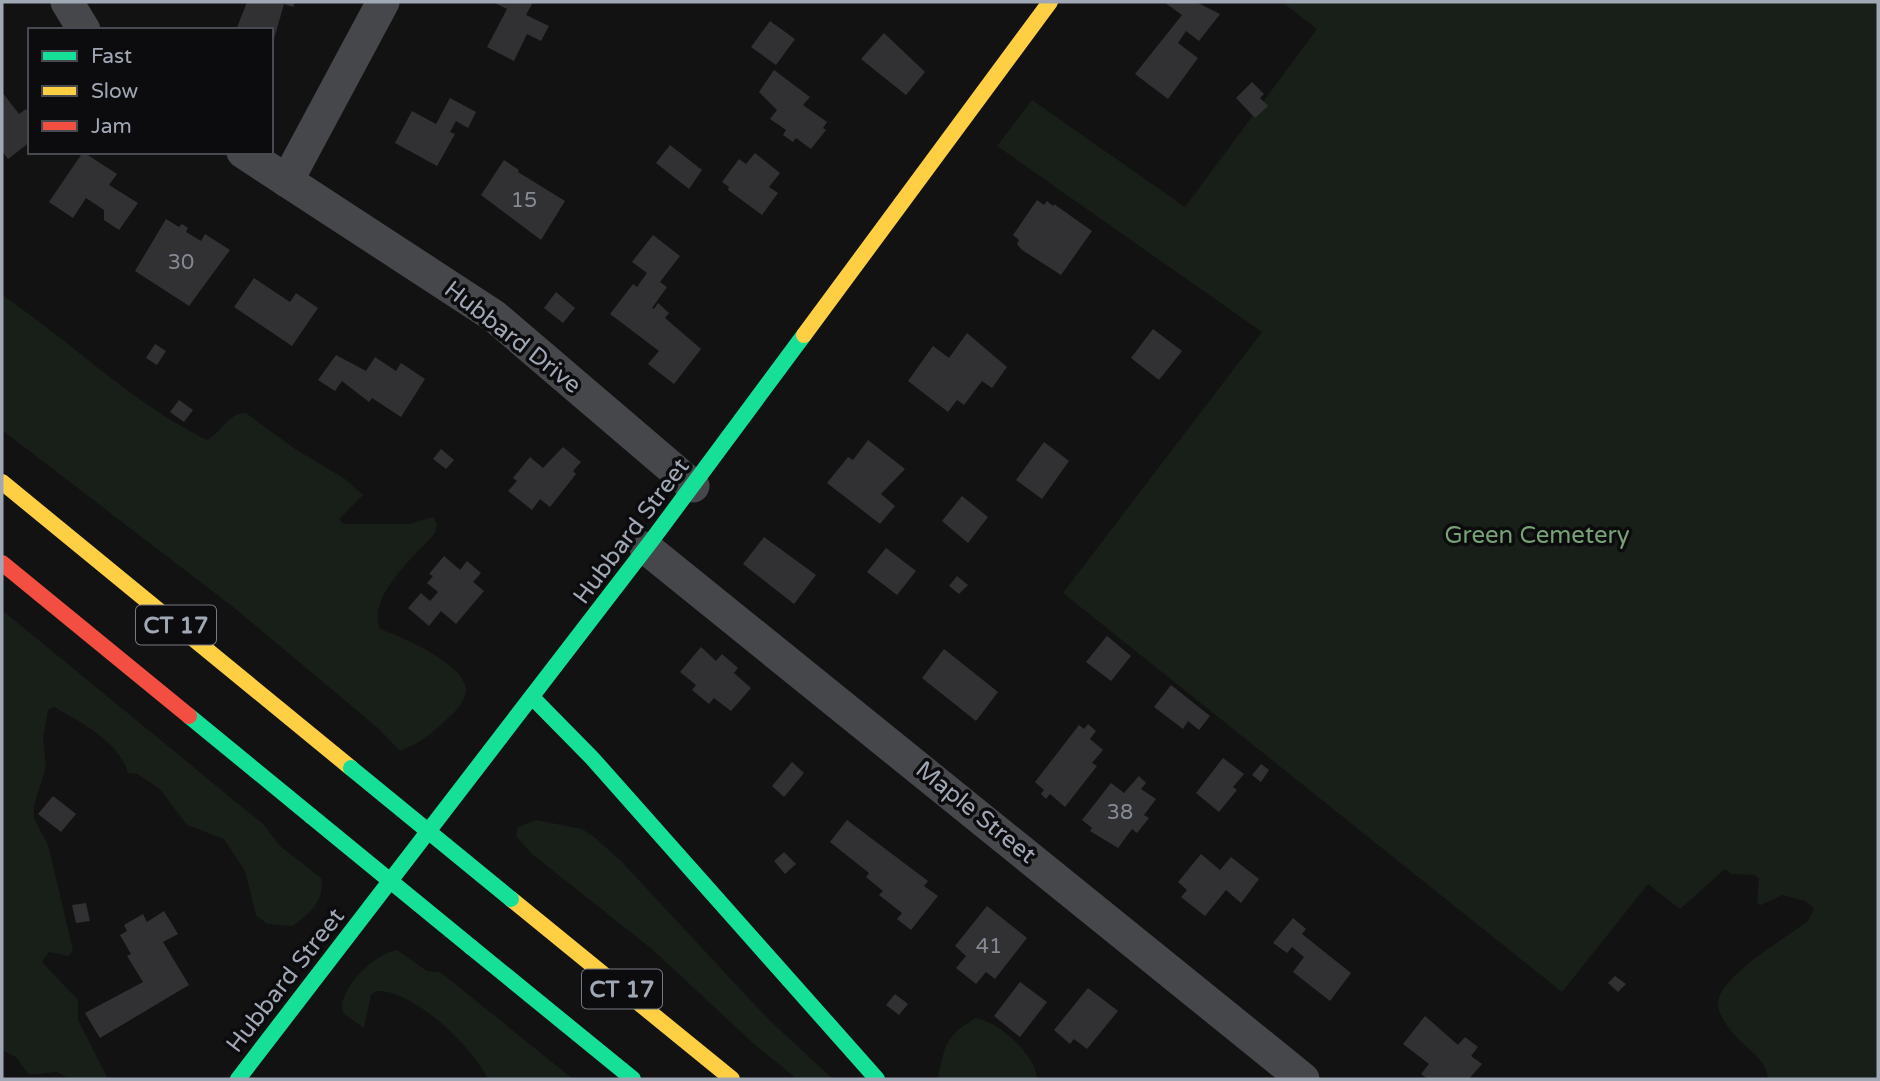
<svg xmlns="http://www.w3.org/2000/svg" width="1880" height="1081" viewBox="0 0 1880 1081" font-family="'Varela Round',sans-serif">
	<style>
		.green { fill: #181f18 }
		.building { fill: #313133 }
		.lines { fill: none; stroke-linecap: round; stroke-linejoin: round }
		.street { stroke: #46474b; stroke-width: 33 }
		.fast { stroke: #16e098; stroke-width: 16 }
		.slow { stroke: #ffcf43; stroke-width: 16 }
		.jam { stroke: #f24e42; stroke-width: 16 }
		.fast-bridge { stroke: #16e098; stroke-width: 16 }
		.labels { text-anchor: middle; stroke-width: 7; stroke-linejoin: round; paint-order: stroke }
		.number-label { font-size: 21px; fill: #858a94 }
		.shield { fill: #0c0c0e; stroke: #747983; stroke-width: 2 }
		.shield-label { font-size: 23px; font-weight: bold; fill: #a1a8b5 }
		.street-label { font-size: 24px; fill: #a1a8b5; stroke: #0c0c0e }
		.park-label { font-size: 24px; fill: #76a276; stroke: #0c0c0e }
	</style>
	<rect width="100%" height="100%" fill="#121212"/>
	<g class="green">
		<path d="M1282 2H1878V1079H1768C1767 1062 1752 1052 1740 1041 1732 1033 1718 1016 1718 1004 1718 977 1786 938 1808 921L1814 908 1805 901 1782 895 1761 905 1757 903 1759 879 1755 875 1731 874 1725 869 1680 909 1648 884 1562 992 1063 593 1262 332 997 146 1032 100 1185 207 1317 29Z"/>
		<path d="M2 295C72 342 131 403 207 440 221 433 229 412 246 413L295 449 345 479 363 495 339 519 343 524H409L433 517 437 524 435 533C416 555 366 597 380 629 400 636 466 664 466 690 465 701 457 710 449 717 434 732 420 743 400 751L379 729 237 610 2 430Z"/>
		<path d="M2 610 264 825 280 846 321 878C325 901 310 913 293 926L267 924 256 915 245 871 224 839 187 825 160 789 137 774 128 773C119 741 80 722 54 707L48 710 43 739 46 767 34 805V818L48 845 73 950 69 956 49 952 42 962 78 1000V1020L108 1079H69L57 1072 29 1075 16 1057 2 1050Z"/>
		<polygon points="536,820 582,829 594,837 621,861 767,1018 833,1079 797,1079 753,1043 653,950 532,854 516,836 518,827"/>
		<path d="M397 950 427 971 440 972 573 1079H488C474 1048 412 988 376 991L371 995 364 1028 343 1013C336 989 376 953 397 950Z"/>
		<path d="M976 1018C999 1022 1036 1055 1037 1079H938C944 1046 946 1035 976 1018Z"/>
	</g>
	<g class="building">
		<polygon points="247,2 295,2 293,7 284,4 272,46 271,30 236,30"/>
		<polygon points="493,2 533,2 526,15 549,26 541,41 527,34 514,61 487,47 507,9"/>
		<polygon points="1164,2 1196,2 1220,14 1199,41 1186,31 1178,43 1198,58 1168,99 1135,74 1182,15"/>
		<polygon points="770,21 795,39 776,65 751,47"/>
		<polygon points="884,33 925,72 906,95 861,59"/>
		<polygon points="774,70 810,97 803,105 827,122 823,128 826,130 811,149 796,138 793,142 783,135 786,130 770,119 777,110 759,92"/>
		<polygon points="1252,82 1264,94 1260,98 1268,106 1255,118 1236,98"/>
		<polygon points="2,92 19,114 26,109 30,113 30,142 8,159 2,151"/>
		<polygon points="450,98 476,112 468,128 456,121 450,132 455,134 437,166 395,143 412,111 436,124"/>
		<polygon points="670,145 702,170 689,189 656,163"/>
		<polygon points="83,152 117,174 109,185 138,203 119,230 104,220 104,210 86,198 73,218 49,202"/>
		<polygon points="755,153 780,173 769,187 778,193 762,215 728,190 729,187 722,182 739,159 746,164"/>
		<polygon points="504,160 519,170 518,172 565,201 541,240 481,195"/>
		<polygon points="1037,200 1044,205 1047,201 1053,206 1054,204 1092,231 1061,275 1022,250 1017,244 1019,240 1013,235"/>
		<polygon points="166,219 179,227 182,224 188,228 186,232 201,241 205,234 230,250 189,306 135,271"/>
		<polygon points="653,235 680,256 660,282 667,287 652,308 654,309 658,303 669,313 665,318 701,349 674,384 648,364 659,351 610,314 633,284 637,287 647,273 632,262"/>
		<polygon points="254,278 290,302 296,293 318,308 292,346 234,307"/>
		<polygon points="556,292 575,308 563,323 544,308"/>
		<polygon points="1153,329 1182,351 1159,380 1131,358"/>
		<polygon points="967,333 1007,367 992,388 982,381 964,405 957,400 948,412 908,381 933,346 949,358"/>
		<polygon points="155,344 166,351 157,365 146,358"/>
		<polygon points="336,355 366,371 375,357 396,371 401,363 425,379 401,417 372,398 369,402 342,381 335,391 318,380"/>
		<polygon points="179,400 193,410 184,422 170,412"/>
		<polygon points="868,440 905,469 881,494 895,506 880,524 827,483 848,457 853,460"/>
		<polygon points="1044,442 1069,461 1042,499 1016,480"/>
		<polygon points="563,447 581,462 573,471 576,474 550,507 540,499 532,510 508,491 517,481 513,478 530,457 543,468"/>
		<polygon points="441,449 454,460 446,469 433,459"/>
		<polygon points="962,496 988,517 968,543 942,521"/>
		<polygon points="764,537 816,575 794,604 743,564"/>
		<polygon points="886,548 916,571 897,595 867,572"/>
		<polygon points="444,556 460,570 467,561 481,573 473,582 484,591 456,624 441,611 429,626 408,608 421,593 430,601 438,592 427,583 433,576 429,574"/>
		<polygon points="957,576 968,585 959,594 949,586"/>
		<polygon points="1107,636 1131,656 1111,681 1086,662"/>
		<polygon points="701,647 716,661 722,654 738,668 734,673 751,688 731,711 714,698 709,704 692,690 696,685 680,672"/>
		<polygon points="944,649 998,692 976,721 922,678"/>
		<polygon points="1171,685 1210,716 1199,730 1188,721 1183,729 1154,707"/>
		<polygon points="1088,724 1096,731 1090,739 1103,750 1092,763 1097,766 1065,807 1050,794 1046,799 1041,794 1044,790 1035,782 1079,725 1084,729"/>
		<polygon points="1223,758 1244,774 1233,787 1237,790 1219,812 1196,793"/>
		<polygon points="792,762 804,773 784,797 772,786"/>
		<polygon points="1261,764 1269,770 1261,782 1252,775"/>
		<polygon points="1139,776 1146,783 1141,789 1156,799 1144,815 1149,818 1137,833 1132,829 1118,848 1090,831 1092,828 1082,820 1111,783 1124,793"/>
		<polygon points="53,796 76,814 61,832 38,814"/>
		<polygon points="847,820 928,881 924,886 938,896 911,930 897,919 902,913 879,895 883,891 866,877 869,873 830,842"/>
		<polygon points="784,852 796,864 785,874 774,861"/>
		<polygon points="1201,854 1220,870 1231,857 1259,879 1241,903 1226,890 1205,916 1181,897 1187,890 1178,882"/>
		<polygon points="86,903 90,921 76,923 72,905"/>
		<polygon points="987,906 1027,938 995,979 986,972 976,984 956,968 966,956 955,946"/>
		<polygon points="164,911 178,934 163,942 189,985 100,1038 85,1013 143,982 127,956 131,954 120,935 127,931 124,925 143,914 147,922"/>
		<polygon points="1293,918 1306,929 1302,934 1351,973 1330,1001 1293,972 1304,957 1292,947 1287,953 1273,943"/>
		<polygon points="1615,976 1626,984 1618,992 1608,983"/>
		<polygon points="1020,982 1047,1002 1020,1037 994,1016"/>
		<polygon points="1088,988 1118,1011 1087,1049 1074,1039 1070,1044 1054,1030"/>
		<polygon points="895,994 908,1004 899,1015 886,1005"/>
		<polygon points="1425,1016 1458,1045 1465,1037 1478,1047 1471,1056 1482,1064 1469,1079 1428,1079 1421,1074 1429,1064 1403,1044"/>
	</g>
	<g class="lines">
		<g class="street">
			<polyline points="67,2 84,30"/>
			<polyline points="243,152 494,316 693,486"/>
			<polyline points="287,181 383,2"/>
			<polyline points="646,548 1303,1079"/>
		</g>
		<g class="fast">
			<polyline points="532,697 592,758 877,1079"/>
			<polyline points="189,716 311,816"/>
			<polyline points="471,947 633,1079"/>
			<polyline points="238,1079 652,540 804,335"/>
		</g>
		<g class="slow">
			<polyline points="804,335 1050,2"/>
			<polyline points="2,482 351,768"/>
			<polyline points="511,899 732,1079"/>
		</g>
		<polyline class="jam" points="2,563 189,716"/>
		<g class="fast-bridge">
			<polyline points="351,768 511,899"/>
			<polyline points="311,816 471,947"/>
		</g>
	</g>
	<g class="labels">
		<g class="number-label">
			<text x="524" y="207">15</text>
			<text x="181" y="269">30</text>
			<text x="1120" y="819">38</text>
			<text x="989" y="953">41</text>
		</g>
		<g class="shield">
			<rect x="136" y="605.5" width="80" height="39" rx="5"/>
			<rect x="582" y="969.5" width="80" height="39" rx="5"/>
		</g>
		<g class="shield-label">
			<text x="176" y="633">CT 17</text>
			<text x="622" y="997">CT 17</text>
		</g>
		<g class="street-label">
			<text transform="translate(513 337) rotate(38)" y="8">Hubbard Drive</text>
			<text transform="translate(631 531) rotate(-53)" y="8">Hubbard Street</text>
			<text transform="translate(976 812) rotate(39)" y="8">Maple Street</text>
			<text transform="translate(285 980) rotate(-52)" y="8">Hubbard Street</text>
		</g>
		<g class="park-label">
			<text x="1537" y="543">Green Cemetery</text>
		</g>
	</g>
	<rect width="1880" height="1081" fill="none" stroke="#a1a8b5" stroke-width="7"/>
	<rect x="28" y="28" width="245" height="126" fill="#0c0c0e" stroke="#484a51" stroke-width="2"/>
	<rect x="42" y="51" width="35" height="10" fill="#16e098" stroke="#484a51" stroke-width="2"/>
	<text x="91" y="63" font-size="21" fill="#a1a8b5">Fast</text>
	<rect x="42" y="86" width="35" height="10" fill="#ffcf43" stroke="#484a51" stroke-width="2"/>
	<text x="91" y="98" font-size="21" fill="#a1a8b5">Slow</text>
	<rect x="42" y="121" width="35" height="10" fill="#f24e42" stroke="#484a51" stroke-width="2"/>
	<text x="91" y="133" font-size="21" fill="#a1a8b5">Jam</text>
</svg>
